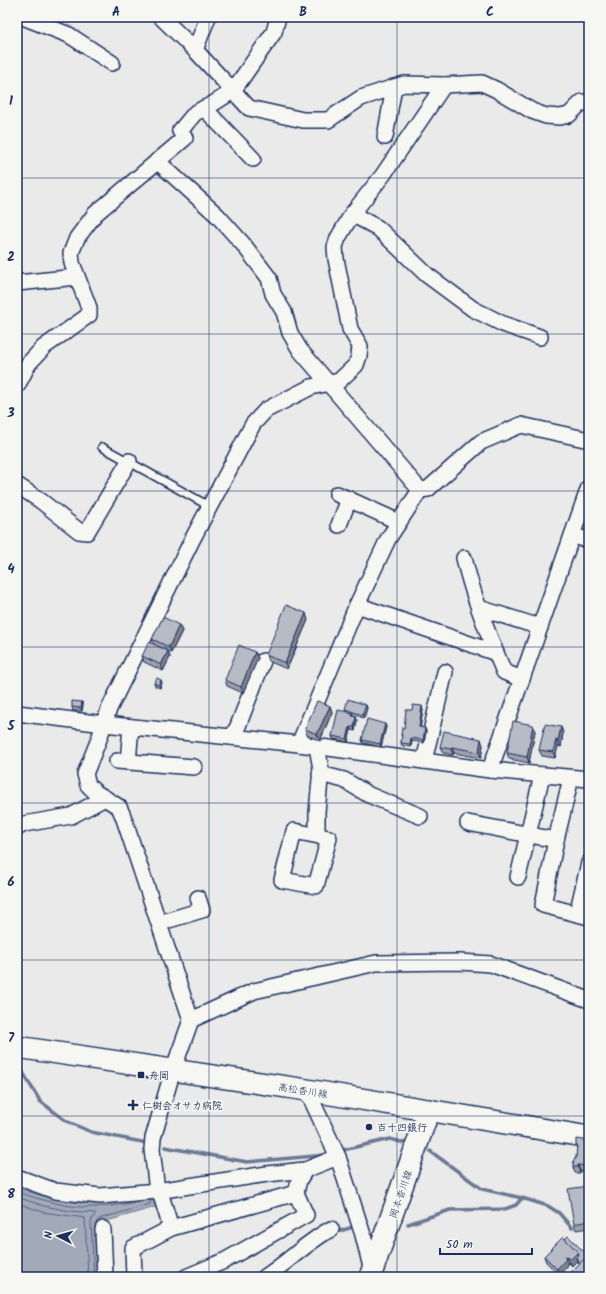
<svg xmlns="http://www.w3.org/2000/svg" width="606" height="1294" viewBox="0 0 606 1294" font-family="Kalam,'Klee One',sans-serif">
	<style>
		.water { fill: #a2aaba; stroke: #6c7995 }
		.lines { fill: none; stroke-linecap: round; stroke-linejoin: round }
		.shore { stroke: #516083; stroke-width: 1 }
		.stream { stroke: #6c7995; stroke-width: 3.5 }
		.service-casing { stroke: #1b2f5e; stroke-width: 10 }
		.minor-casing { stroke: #1b2f5e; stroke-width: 18 }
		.secondary-casing { stroke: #1b2f5e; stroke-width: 24 }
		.service { stroke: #f6f6f2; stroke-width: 7 }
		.minor { stroke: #f6f6f2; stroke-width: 15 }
		.secondary { stroke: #f6f6f2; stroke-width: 21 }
		.wall { fill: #9da1aa; stroke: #1b2f5e }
		.shaded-wall { fill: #7f838b; stroke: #1b2f5e }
		.building { fill: #b6bbc6; stroke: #1b2f5e }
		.grid { fill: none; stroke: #1b2f5e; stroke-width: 1; stroke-opacity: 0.55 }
		.poi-dot { fill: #1b2f5e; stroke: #f6f6f2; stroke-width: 1.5 }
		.labels { text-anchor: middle; stroke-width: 3.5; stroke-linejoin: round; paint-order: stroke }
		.poi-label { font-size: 10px; font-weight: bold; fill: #1b2f5e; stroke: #f6f6f2; text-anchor: start }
		.street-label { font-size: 10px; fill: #1b2f5e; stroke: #f6f6f2 }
		.neatline { fill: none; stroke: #1b2f5e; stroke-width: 1.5 }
		.grid-label { font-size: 13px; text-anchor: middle; font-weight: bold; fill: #1b2f5e }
	</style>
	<rect width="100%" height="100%" fill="#e9eae9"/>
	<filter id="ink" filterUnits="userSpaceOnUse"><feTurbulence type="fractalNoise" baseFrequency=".025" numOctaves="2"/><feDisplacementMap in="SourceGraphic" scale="8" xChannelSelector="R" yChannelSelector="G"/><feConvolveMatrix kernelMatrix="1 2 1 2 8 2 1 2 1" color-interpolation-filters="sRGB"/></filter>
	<g filter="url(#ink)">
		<path class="water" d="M17 1188C42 1196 69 1204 96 1203 116 1202 137 1198 157 1195L159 1206 100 1223 103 1277H17Z"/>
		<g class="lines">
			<g class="shore">
				<path d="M17 1192C42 1200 69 1209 96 1207 114 1206 131 1203 149 1200L151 1202 150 1204 99 1219 97 1221 96 1224"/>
				<polyline points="17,1197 44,1206 70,1211 95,1213 95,1215 92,1219 91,1223 94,1277"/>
				<polyline points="17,1203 43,1212 85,1218 88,1277"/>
			</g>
			<g class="stream">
				<polyline points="17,1070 22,1071 40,1101 66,1121 91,1132 147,1143"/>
				<polyline points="165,1147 247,1162 326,1155"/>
				<polyline points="343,1150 390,1139 408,1144"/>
				<polyline points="430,1151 482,1189 522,1198 548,1206 559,1213 572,1228"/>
				<polyline points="408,1224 450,1210 505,1209 516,1205 522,1198"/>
				<polyline points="333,1233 353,1227"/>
			</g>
			<g class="service-casing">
				<polyline id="service" points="102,447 209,506"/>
			</g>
			<g class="minor-casing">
				<g id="minor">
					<polyline points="23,17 69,35 112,63"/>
					<polyline points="161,17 195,50 249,108 303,120 328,120 361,98 404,84 444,85 482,83 497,90 532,111 546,116 560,117 569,115 582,102 589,104"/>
					<polyline points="195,50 208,17"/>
					<polyline points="204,108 253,159"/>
					<polyline points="385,137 394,87"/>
					<polyline points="157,161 217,215 243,244 269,278 273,294 284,312 290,333 300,350 420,490"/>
					<polyline points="352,214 378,228 427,275 473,309 503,324 540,337"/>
					<polyline points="17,283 77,277"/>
					<polyline points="17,386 29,363 44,347 89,315 89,308 72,263 71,253 77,238 95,214 185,138 180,131 195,113 211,105 233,91 274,32 278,17"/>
					<polyline points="17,485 41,501 79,531 87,532 129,461"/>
					<polyline points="337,494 399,522"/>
					<polyline points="339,525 349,499"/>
					<polyline points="572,536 589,540"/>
					<path d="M464 558C473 597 488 635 504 672L522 679"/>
					<polyline points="357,605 496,653"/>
					<polyline points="479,608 540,627"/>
					<polyline points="17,713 104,724 299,744 490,770 589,779"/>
					<polyline points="232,737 238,726 263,661"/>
					<polyline points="299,744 357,605 388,539 420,490 428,489 481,442 521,425 589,440"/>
					<polyline points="117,761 194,767"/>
					<polyline points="424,761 445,672"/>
					<polyline points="128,762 131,727"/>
					<polyline points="490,770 589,487"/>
					<polyline points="320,774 344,780 369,795 420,816"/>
					<polyline points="571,778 556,840 543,905 589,917"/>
					<polyline points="468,823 556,840"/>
					<polyline points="17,828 24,824 71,816 105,798"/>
					<polygon points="294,831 329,838 316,886 282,880"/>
					<polyline points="317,835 317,812 321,769 317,747"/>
					<polyline points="518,877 542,775"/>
					<polyline points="577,914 589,863"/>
					<polyline points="159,923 202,910 198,898"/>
					<polyline points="191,1020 254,991 376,963 460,962 491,964 589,1000"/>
					<polyline points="307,1090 338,1157 363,1235 372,1271"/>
					<polyline points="17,1177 55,1191 100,1196 157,1191 267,1174 305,1170 338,1157"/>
					<polyline points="171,1228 160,1192 157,1191 152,1149 153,1138 173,1070 191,1020 123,816 119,807 95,792 88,785 85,774 99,739 109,709 192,540 253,424 266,410 311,387 339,381 356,365 359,356 360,346 350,329 336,259 335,247 338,238 352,214 383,175 444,85"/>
					<polyline points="103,1229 105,1277"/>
					<polyline points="134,1277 133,1248 171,1228 296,1193 299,1180 305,1170"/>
					<polyline points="186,1277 224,1261 306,1215 296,1193"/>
					<path d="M265 1277C288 1262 307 1242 331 1229"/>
				</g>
			</g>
			<g class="secondary-casing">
				<g id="secondary">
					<polyline points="17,1047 307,1090 589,1137"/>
					<polyline points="370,1277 429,1110"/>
				</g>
			</g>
			<use href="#service" class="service"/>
			<use href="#minor" class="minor"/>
			<use href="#secondary" class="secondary"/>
		</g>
		<g class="wall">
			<polygon points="308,620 287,669 268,661 266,655"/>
			<polygon points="179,625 182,631 171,653 168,652 170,657 163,671 144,662 142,656 154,644 152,639"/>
			<polygon points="255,652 258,658 243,693 227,686 225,680"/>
			<polygon points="161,680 162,683 160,688 155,686 154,683"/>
			<polygon points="82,702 83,705 82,711 73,711 72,707"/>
			<polygon points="366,705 367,708 364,718 353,715 354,716 356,717 357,720 355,731 351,730 348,742 333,739 332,736 346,712 345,709"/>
			<polygon points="330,706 332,712 320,741 307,735 305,729"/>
			<polygon points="412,710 423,710 420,727 425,728 426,731 424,743 412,741 411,747 402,746 401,743 402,738 401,735"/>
			<polygon points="385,724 386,727 381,747 363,743 362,740"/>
			<polygon points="561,727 563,733 561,747 558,746 555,758 542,756 539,750"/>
			<polygon points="535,731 529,763 509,759 507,753"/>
			<polygon points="483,745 481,758 454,753 453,755 443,753 440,747"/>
			<polygon points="589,1143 589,1172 580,1171 580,1173 575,1173 573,1167 576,1159 577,1148 576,1145"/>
			<polygon points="589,1189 589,1228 576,1230 574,1224"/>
			<polygon points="565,1239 589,1257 589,1263 588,1263 589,1277 569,1277 568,1275 580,1264 577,1261 572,1266 568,1262 567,1263 568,1265 559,1275 546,1262 544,1256"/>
		</g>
		<g class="shaded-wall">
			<polygon points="306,613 308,620 287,669 285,663"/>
			<polygon points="179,625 182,631 171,653 169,647"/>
			<polygon points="168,651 170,657 163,671 161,665"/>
			<polygon points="255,652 258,658 243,693 241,687"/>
			<polygon points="161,680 162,683 160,688 159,685"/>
			<polygon points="82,702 83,705 82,711 81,708"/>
			<polygon points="366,705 367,708 364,718 362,715"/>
			<polygon points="330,706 332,712 320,741 317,734"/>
			<polygon points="422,706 423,710 420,730 419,727"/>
			<polygon points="356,717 357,720 355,731 354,727"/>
			<polygon points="385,724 386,727 381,747 380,744"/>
			<polygon points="533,725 535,731 529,763 527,757"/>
			<polygon points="350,727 351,730 348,742 347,739"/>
			<polygon points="561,727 563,733 561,747 558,741"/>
			<polygon points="425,728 426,731 424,743 423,740"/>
			<polygon points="411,738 412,741 411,747 410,744"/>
			<polygon points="481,739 483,745 481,758 479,752"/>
			<polygon points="556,740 558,746 555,758 553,752"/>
			<polygon points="452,747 454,753 453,755 451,749"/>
			<polygon points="578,1165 580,1171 580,1173 578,1167"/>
			<polygon points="578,1252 580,1258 576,1258 577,1261 572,1266 570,1260"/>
			<polygon points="566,1256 568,1262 567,1263 568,1265 559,1275 557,1269"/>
		</g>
		<g class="building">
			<polygon points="286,605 306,613 285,663 266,655"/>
			<polygon points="163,617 179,625 169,647 152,639"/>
			<polygon points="149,642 168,651 161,665 142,656"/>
			<polygon points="239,645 255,652 241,687 225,680"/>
			<polygon points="157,678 161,680 159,685 154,683"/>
			<polygon points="348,699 366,705 362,715 345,709"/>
			<polygon points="72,701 82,702 81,708 72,707"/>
			<polygon points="317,701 330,706 317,734 305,729"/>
			<polygon points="413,705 422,706 419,727 425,728 423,740 411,738 410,744 401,743 402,735 401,735 402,728 404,728 406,710 412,710"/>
			<polygon points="338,710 353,713 352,716 356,717 354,727 350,727 347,739 332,736"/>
			<polygon points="367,719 385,724 380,744 362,740"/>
			<polygon points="513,721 533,725 527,757 507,753"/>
			<polygon points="545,724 561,727 558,741 556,740 553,752 539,750"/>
			<polygon points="444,731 481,739 479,752 452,747 451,749 440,747"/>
			<polygon points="576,1139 585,1140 589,1143 589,1166 578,1165 578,1167 573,1167 574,1159 576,1159 577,1145 576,1145"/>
			<polygon points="588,1186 589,1192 589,1221 574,1224 568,1189"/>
			<polygon points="568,1236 589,1257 589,1259 586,1261 584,1259 580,1263 576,1258 579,1255 578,1252 565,1239"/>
			<polygon points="563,1237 578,1252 570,1260 566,1256 564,1257 566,1259 557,1269 544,1256"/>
			<polygon points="584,1259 589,1264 589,1277 570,1277 568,1275"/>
		</g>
	</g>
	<path class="grid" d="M209 17V1277M397 17V1277M17 178H589M17 334H589M17 491H589M17 647H589M17 803H589M17 960H589M17 1116H589"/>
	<g class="poi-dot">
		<rect x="137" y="1071" width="8" height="8" rx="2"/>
		<path d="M131 1099h4v4h4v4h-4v4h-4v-4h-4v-4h4z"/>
		<circle cx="369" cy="1127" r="4"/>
	</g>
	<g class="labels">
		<g class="poi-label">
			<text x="149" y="1079">舟岡</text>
			<text x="142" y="1109">仁樹会オサカ病院</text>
			<text x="377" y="1131">百十四銀行</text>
		</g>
		<g class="street-label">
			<text transform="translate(303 1090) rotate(9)" y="4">高松香川線</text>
			<text transform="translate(400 1194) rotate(-71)" y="4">岡本香川線</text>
		</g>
	</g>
	<rect width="606" height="1294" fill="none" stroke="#f6f6f2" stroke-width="44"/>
	<g transform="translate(58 1236) rotate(276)" stroke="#f6f6f2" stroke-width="3" paint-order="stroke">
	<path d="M0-3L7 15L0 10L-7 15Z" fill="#1b2f5e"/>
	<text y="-6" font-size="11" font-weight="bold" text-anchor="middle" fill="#1b2f5e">N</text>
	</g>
	<path d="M440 1248v6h92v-6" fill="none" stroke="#1b2f5e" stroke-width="2"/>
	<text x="446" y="1248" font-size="12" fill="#1b2f5e" stroke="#f6f6f2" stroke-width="3" paint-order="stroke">50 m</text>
	<rect x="22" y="22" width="562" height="1250" class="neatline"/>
	<g class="grid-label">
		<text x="116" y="16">A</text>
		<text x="303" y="16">B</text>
		<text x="490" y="16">C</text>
		<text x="11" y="105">1</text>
		<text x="11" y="261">2</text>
		<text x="11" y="417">3</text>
		<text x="11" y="573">4</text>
		<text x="11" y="730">5</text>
		<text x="11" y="886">6</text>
		<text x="11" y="1042">7</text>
		<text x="11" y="1198">8</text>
	</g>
</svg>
